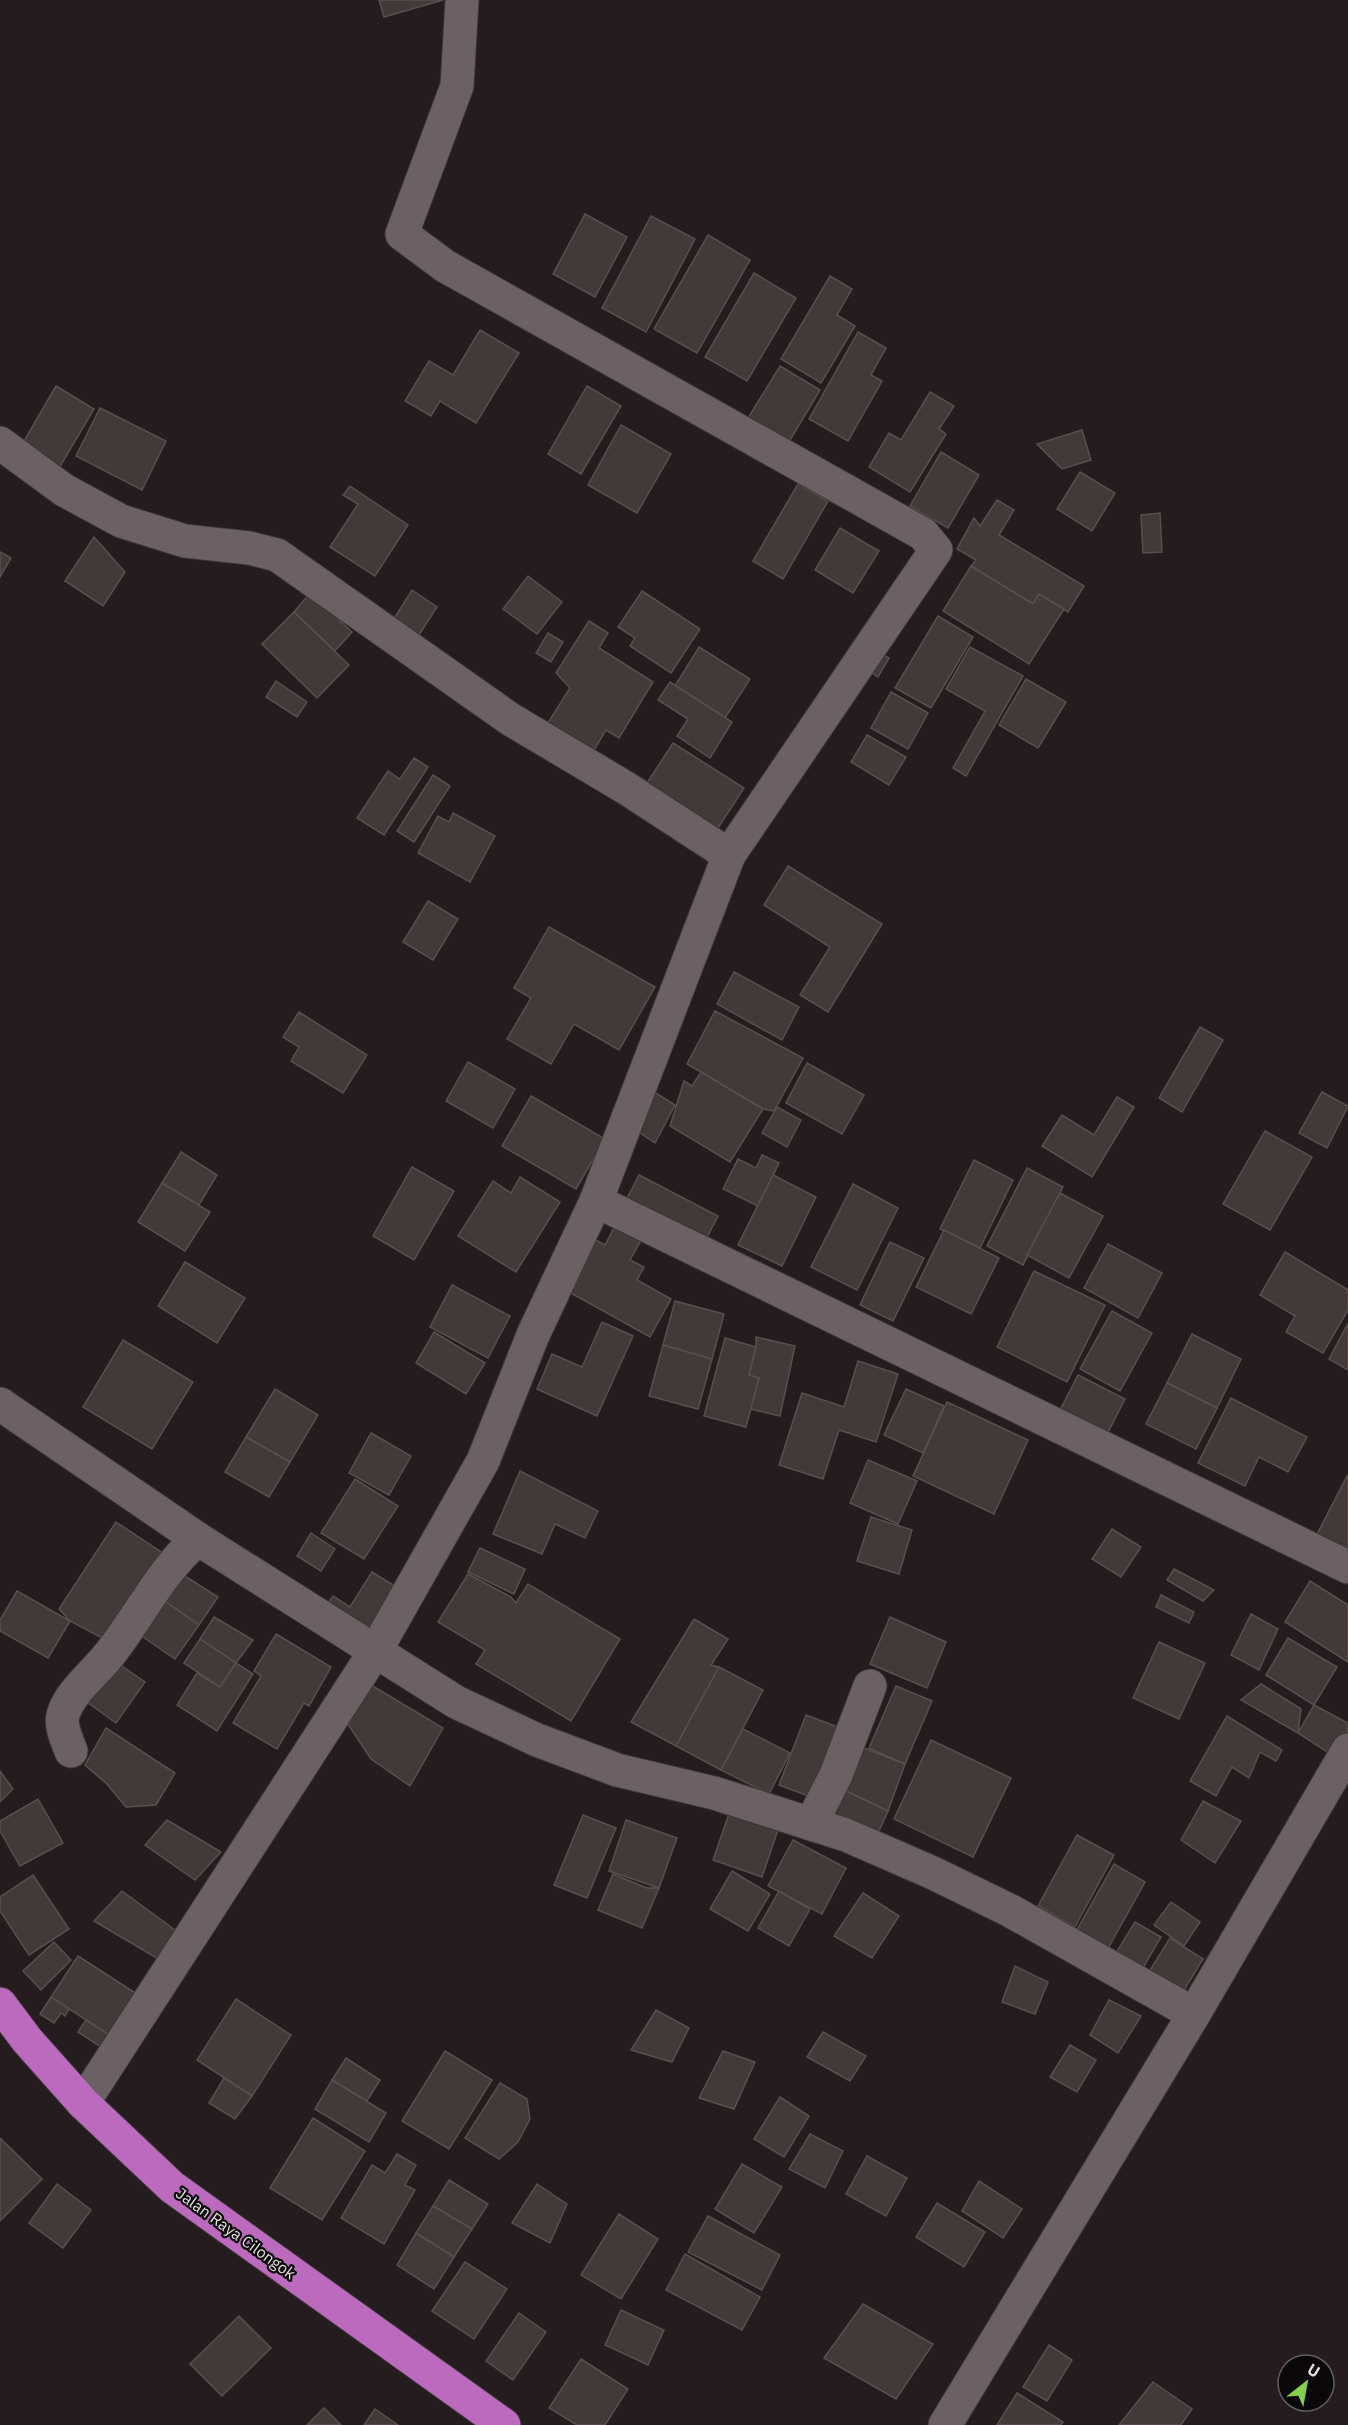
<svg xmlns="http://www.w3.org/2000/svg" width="1348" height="2425" viewBox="0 0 1348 2425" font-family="'IBM Plex Sans',sans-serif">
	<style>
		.building { fill: #423939; stroke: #594f4f; stroke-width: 1.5 }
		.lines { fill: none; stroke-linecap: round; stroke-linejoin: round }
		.street-casing { stroke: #3c3638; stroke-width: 35 }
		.highway-casing { stroke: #3c3638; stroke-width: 35 }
		.street { stroke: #6b6165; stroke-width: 33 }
		.highway { stroke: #bb6abd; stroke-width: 33 }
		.labels { text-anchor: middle; stroke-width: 4.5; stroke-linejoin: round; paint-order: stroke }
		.street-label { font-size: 16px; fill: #e3dee0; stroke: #0b0809 }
	</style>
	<rect width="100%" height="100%" fill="#241c1f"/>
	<g class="building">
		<polygon points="379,0 443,0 384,17"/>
		<polygon points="585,214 627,237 595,297 553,274"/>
		<polygon points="651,216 695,239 646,332 602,308"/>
		<polygon points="708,235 750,260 697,353 654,329"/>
		<polygon points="754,273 796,298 747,381 705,357"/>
		<polygon points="830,276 852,289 837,315 855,326 821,383 781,359"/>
		<polygon points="480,330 519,353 476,423 440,401 431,416 405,401 429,361 453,375"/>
		<polygon points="858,332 886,348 871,375 882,381 848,441 809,419"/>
		<polygon points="780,366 820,390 786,447 745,423"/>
		<polygon points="56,386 94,409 55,475 17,453"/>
		<polygon points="587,386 621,406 581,474 548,454"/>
		<polygon points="930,392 954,406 939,429 946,434 910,492 869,467 889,433 901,440"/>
		<polygon points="100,408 166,441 142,490 76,456"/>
		<polygon points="621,425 671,454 637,513 588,485"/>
		<polygon points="1082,430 1091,460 1062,469 1037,444"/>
		<polygon points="941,452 979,475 948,528 910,506"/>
		<polygon points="1080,472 1115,493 1092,531 1057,509"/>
		<polygon points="798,484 828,501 783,579 753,561"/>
		<polygon points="350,486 408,525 375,576 330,547 358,504 343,495"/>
		<polygon points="997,500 1014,510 999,535 1084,586 1068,612 1039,594 1033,604 971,566 976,560 957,549 974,518 980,526"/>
		<polygon points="1160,513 1162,552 1143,553 1141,515"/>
		<polygon points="840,528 879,551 853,593 815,570"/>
		<polygon points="94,537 125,572 103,606 65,581"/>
		<polygon points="0,552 11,558 0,577"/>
		<polygon points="971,566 1033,604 1039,594 1064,609 1029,664 943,611"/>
		<polygon points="528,576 562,602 537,634 503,609"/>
		<polygon points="412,590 437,607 417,638 392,622"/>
		<polygon points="642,591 700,629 671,673 630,646 635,638 618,627"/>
		<polygon points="310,593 352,632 335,651 294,612"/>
		<polygon points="294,612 349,665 317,698 262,644"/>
		<polygon points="938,616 973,637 931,708 895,688"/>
		<polygon points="589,621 608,633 599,648 653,682 619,738 606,730 591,755 546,726 570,688 556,673"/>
		<polygon points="548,633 563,642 551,662 536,653"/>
		<polygon points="699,647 750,679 725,718 675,686"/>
		<polygon points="970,647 1023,676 966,776 953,768 985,711 946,689"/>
		<polygon points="875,650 889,658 878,677 864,668"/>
		<polygon points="1026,679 1066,702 1038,748 999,725"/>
		<polygon points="276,681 307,702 297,717 266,697"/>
		<polygon points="670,682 732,722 710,758 677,736 688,719 658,700"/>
		<polygon points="891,692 928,713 908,749 871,728"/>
		<polygon points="867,735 906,757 889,785 851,762"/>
		<polygon points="673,743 744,788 718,828 647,783"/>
		<polygon points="414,758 428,767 384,835 357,818 388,771 400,779"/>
		<polygon points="433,775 450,786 414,842 397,831"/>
		<polygon points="453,813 495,836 470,882 418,853 438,816 449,822"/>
		<polygon points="788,866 882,924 828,1012 800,995 830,947 764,905"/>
		<polygon points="428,901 458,919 433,960 403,942"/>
		<polygon points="549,927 655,987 619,1050 574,1024 551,1064 507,1039 531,998 514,988"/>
		<polygon points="734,972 799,1007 782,1040 717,1004"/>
		<polygon points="715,1011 803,1058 774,1111 763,1109 687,1064"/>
		<polygon points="299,1012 367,1055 343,1093 291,1061 299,1047 283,1037"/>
		<polygon points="1200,1027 1223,1040 1182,1112 1159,1098"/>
		<polygon points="468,1062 515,1089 493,1128 446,1101"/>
		<polygon points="807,1063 864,1095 842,1134 786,1103"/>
		<polygon points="701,1072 763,1109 730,1162 670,1126 684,1081 692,1086"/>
		<polygon points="651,1090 675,1105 655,1143 631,1127"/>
		<polygon points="1322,1092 1348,1106 1327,1148 1299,1133"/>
		<polygon points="531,1096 605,1139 576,1189 502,1146"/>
		<polygon points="1117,1097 1134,1107 1092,1177 1042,1146 1062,1115 1094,1135"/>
		<polygon points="777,1107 801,1120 787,1147 762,1133"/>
		<polygon points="1265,1131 1312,1157 1270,1230 1223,1204"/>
		<polygon points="181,1152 217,1175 199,1205 162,1183"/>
		<polygon points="762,1155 779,1163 758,1206 723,1189 738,1159 756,1168"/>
		<polygon points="974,1160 1013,1180 980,1248 940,1229"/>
		<polygon points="412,1167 454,1191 414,1260 373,1236"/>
		<polygon points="1027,1168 1063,1187 1023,1265 987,1246"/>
		<polygon points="639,1175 718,1216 701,1249 622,1208"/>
		<polygon points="773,1175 816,1197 782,1266 738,1245"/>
		<polygon points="520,1177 560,1202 516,1272 458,1236 493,1181 511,1193"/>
		<polygon points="162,1183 210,1212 185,1251 138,1222"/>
		<polygon points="853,1184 898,1208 857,1290 811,1267"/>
		<polygon points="1060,1193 1103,1216 1069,1278 1027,1255"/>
		<polygon points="617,1222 643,1237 630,1260 644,1267 637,1280 671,1299 650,1337 560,1287 588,1236 605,1245"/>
		<polygon points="944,1230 999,1258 971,1314 916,1287"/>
		<polygon points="890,1242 924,1258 893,1321 860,1305"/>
		<polygon points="1108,1244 1162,1273 1138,1318 1084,1288"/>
		<polygon points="1285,1252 1348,1290 1348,1310 1323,1353 1286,1332 1295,1316 1260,1295"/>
		<polygon points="185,1262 245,1298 217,1343 158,1306"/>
		<polygon points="1034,1271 1105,1305 1067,1382 997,1347"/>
		<polygon points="452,1285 510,1316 488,1358 430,1327"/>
		<polygon points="675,1301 724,1314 712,1359 663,1345"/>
		<polygon points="1112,1311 1152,1333 1120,1391 1080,1369"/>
		<polygon points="602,1322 633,1336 597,1416 537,1389 552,1354 582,1367"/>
		<polygon points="1348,1323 1348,1370 1329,1359"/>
		<polygon points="434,1332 485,1363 466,1394 416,1363"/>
		<polygon points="1192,1334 1241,1359 1217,1408 1167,1383"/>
		<polygon points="756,1337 795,1346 780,1416 750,1409 759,1378 749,1375 756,1347"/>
		<polygon points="725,1338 756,1347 749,1375 759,1378 746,1427 704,1416"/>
		<polygon points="123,1340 193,1382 152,1449 83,1407"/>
		<polygon points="663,1345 712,1359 698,1409 649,1396"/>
		<polygon points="858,1361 898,1374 876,1442 839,1430 823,1479 779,1465 802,1393 844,1407"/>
		<polygon points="1078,1375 1125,1399 1102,1444 1055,1420"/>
		<polygon points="1167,1383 1217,1408 1196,1449 1146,1424"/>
		<polygon points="275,1389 318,1415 290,1462 246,1437"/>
		<polygon points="906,1389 944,1406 923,1453 884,1435"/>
		<polygon points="1231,1398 1307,1437 1288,1472 1259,1457 1245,1486 1198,1463"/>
		<polygon points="947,1402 1028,1440 994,1514 913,1476"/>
		<polygon points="371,1433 411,1456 389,1495 349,1473"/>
		<polygon points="246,1437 290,1462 269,1497 225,1472"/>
		<polygon points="868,1460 917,1481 898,1524 850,1503"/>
		<polygon points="520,1471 598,1511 585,1538 555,1524 542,1554 493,1534"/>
		<polygon points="1348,1474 1348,1560 1313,1542"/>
		<polygon points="355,1479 398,1506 364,1559 321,1533"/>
		<polygon points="871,1517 912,1530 899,1574 857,1561"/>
		<polygon points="116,1522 161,1552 104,1639 70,1621 59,1609"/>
		<polygon points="1112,1529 1141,1547 1121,1577 1092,1559"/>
		<polygon points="311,1533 335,1549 321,1571 297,1556"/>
		<polygon points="480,1548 525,1569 514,1594 468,1572"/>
		<polygon points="1174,1569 1214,1590 1203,1601 1167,1580"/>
		<polygon points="177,1571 218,1597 199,1625 159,1597"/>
		<polygon points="372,1572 398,1588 367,1639 322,1612 333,1596 350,1607"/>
		<polygon points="468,1574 511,1597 516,1603 528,1584 620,1639 571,1721 476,1664 485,1650 438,1622"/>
		<polygon points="1310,1581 1348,1605 1348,1662 1285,1622"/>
		<polygon points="17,1591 70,1621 48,1658 0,1631 0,1620"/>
		<polygon points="1161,1595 1194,1612 1189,1623 1156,1607"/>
		<polygon points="159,1597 199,1625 175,1659 136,1632"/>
		<polygon points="1251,1614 1278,1629 1259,1670 1231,1655"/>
		<polygon points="214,1617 253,1640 236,1663 200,1639"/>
		<polygon points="890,1617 946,1642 927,1688 870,1664"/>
		<polygon points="694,1619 728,1639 711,1665 719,1667 676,1746 631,1722"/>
		<polygon points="276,1634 331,1667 309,1706 304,1703 277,1749 233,1723 261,1676 254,1671"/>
		<polygon points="1288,1638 1337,1667 1314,1705 1266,1675"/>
		<polygon points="200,1639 236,1663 220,1687 184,1663"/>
		<polygon points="1159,1642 1205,1663 1179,1719 1133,1698"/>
		<polygon points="116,1662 145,1682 116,1723 87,1702"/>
		<polygon points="236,1663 253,1674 217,1731 177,1705 197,1673 220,1687"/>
		<polygon points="719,1667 763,1690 721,1770 676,1746"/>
		<polygon points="366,1682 443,1728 410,1786 371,1759 347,1723"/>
		<polygon points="1261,1684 1301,1709 1298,1733 1241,1700"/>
		<polygon points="896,1686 932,1701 905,1764 869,1748"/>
		<polygon points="1314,1705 1348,1723 1348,1730 1332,1755 1298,1733"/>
		<polygon points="806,1715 846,1730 819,1800 779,1785"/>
		<polygon points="1227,1716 1282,1750 1276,1761 1260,1752 1249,1778 1232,1767 1216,1796 1190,1781"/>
		<polygon points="106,1728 175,1773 156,1805 126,1807 107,1784 85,1765"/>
		<polygon points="743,1729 790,1753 769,1794 721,1770"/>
		<polygon points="931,1740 1011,1778 973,1857 894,1819"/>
		<polygon points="856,1745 905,1764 888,1811 836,1786"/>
		<polygon points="0,1771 13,1789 0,1802"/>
		<polygon points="846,1791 888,1811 873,1844 822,1821"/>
		<polygon points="38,1799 63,1843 20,1866 0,1831 0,1821"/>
		<polygon points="1203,1801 1241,1821 1215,1863 1181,1840"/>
		<polygon points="730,1811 779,1827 762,1877 713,1860"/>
		<polygon points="583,1815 616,1828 587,1898 554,1885"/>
		<polygon points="167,1820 221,1852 195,1880 145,1845"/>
		<polygon points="626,1820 677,1838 659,1888 609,1871"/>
		<polygon points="1077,1835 1114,1855 1075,1927 1038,1906"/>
		<polygon points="793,1840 846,1868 822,1914 768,1886"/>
		<polygon points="1114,1864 1145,1882 1106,1952 1074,1935"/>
		<polygon points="732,1871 770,1894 748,1931 710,1909"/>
		<polygon points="613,1874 647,1888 659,1888 642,1928 598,1910"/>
		<polygon points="33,1875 69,1929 29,1955 0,1911 0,1897"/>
		<polygon points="122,1891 179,1933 160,1960 94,1921"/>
		<polygon points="779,1891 810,1909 789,1946 758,1928"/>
		<polygon points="863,1893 899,1916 872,1958 834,1936"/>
		<polygon points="1171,1902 1200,1922 1184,1946 1154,1925"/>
		<polygon points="1135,1922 1161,1937 1140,1973 1113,1958"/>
		<polygon points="1170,1938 1203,1959 1181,1995 1147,1975"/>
		<polygon points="54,1942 71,1960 41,1990 23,1971"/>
		<polygon points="78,1956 143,1998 115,2039 51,1997"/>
		<polygon points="1015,1966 1048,1982 1035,2014 1002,2002"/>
		<polygon points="51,1997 69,2009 65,2016 61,2013 54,2023 40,2014"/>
		<polygon points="236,1999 291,2035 252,2096 197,2060"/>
		<polygon points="1109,2000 1141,2016 1118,2053 1090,2035"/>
		<polygon points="656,2010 689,2028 672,2062 631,2050"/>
		<polygon points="86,2020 115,2039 107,2051 78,2032"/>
		<polygon points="823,2032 866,2056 850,2081 807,2057"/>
		<polygon points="1070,2045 1096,2060 1077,2092 1050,2077"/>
		<polygon points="445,2051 492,2080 449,2149 402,2121"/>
		<polygon points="723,2051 755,2062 734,2109 699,2098"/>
		<polygon points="346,2058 380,2080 367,2101 332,2080"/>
		<polygon points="224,2078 252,2096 235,2119 209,2103"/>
		<polygon points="332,2080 386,2113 369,2142 315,2109"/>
		<polygon points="500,2083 527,2099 530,2119 518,2142 499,2159 465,2138"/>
		<polygon points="780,2097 809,2116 784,2157 754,2139"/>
		<polygon points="313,2118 365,2151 322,2220 270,2188"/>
		<polygon points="810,2134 843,2151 825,2188 789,2169"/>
		<polygon points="0,2138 42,2179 0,2221"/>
		<polygon points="397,2154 416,2165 405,2185 415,2190 384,2244 341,2218 372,2165 385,2173"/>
		<polygon points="867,2156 907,2178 886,2216 846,2194"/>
		<polygon points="742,2164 782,2187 754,2233 715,2209"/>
		<polygon points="449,2180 488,2204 472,2229 433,2206"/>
		<polygon points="979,2181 1022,2209 1003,2238 962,2211"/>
		<polygon points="57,2184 91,2210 63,2248 29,2223"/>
		<polygon points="537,2184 567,2204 550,2243 512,2223"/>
		<polygon points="937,2203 985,2232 964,2267 916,2237"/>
		<polygon points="433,2206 472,2229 454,2257 416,2233"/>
		<polygon points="619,2214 658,2239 621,2299 581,2275"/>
		<polygon points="708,2216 780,2255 762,2290 688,2252"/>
		<polygon points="416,2233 454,2257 434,2289 397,2265"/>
		<polygon points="685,2254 760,2297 742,2330 666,2290"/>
		<polygon points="465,2262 507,2289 474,2339 432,2311"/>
		<polygon points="863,2304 933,2344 896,2399 824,2358"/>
		<polygon points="621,2310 664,2330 648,2365 605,2345"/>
		<polygon points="519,2313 546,2332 513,2380 486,2361"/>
		<polygon points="239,2316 271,2348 222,2396 190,2364"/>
		<polygon points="1049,2345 1072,2360 1047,2401 1023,2387"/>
		<polygon points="581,2359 628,2389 605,2425 577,2425 549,2408"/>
		<polygon points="1153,2382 1192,2409 1181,2425 1119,2425"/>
		<polygon points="1017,2393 1063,2422 1061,2425 997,2425"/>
		<polygon points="324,2408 341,2425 307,2425"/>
		<polygon points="375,2409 398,2425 364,2425"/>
	</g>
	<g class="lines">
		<g class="street-casing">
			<g id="street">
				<polyline points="0,443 64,490 121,521 185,541 249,548 277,555 510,719 626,788 729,855"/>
				<polyline points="596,1201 1348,1567"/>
				<polyline points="0,1404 198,1539"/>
				<path d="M71 1751C67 1740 60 1726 63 1715 69 1693 94 1674 108 1656 138 1619 161 1570 198 1539L456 1702 537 1740 617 1770 714 1793 846 1835 933 1873 1009 1910 1194 2014"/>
				<polyline points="811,1824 836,1775 870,1686"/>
				<polyline points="83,2103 376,1650 483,1461 533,1335 596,1201 729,855 936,550 923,534 445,266 402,234 457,86 462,0"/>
				<polyline points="945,2425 1194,2014 1348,1750"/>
			</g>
		</g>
		<g class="highway-casing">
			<polyline id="highway" points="0,2004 27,2040 83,2103 172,2187 504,2425"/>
		</g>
		<use href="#street" class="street"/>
		<use href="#highway" class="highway"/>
	</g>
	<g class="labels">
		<g class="street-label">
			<text transform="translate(236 2233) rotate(36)" y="6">Jalan Raya Cilongok</text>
		</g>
	</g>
	<g transform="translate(1306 2383) rotate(31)"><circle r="28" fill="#0b0809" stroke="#615e5f" stroke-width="1.5"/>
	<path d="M0-4.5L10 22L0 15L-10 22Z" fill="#85cf4c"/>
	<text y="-9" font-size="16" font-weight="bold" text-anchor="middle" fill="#e3dee0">U</text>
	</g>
</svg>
